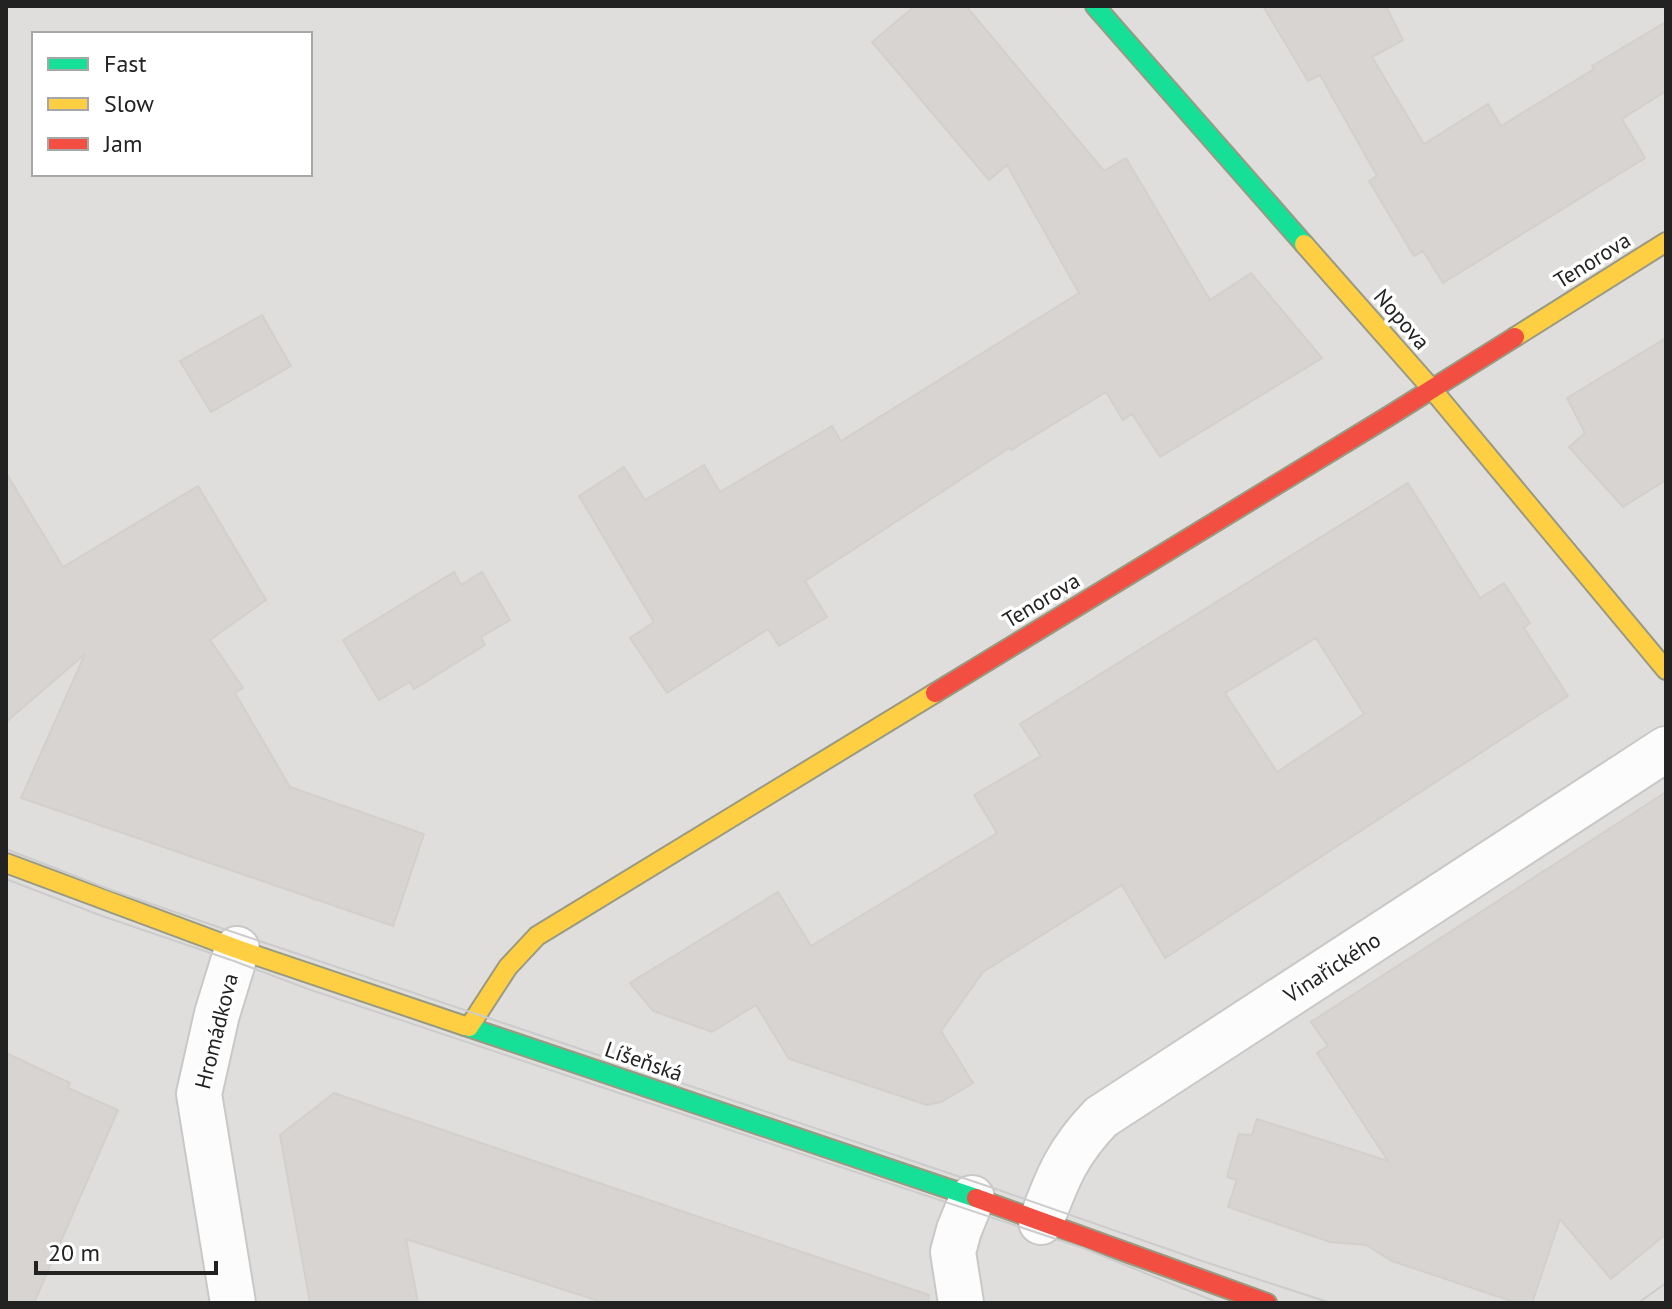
<svg xmlns="http://www.w3.org/2000/svg" width="1672" height="1309" viewBox="0 0 1672 1309" font-family="'PT Sans',sans-serif">
	<style>
		.residential { fill: #dfdedc; fill-rule: evenodd }
		.building { fill: #d7d4d2; stroke: #d3d0cc; stroke-width: 2; fill-rule: evenodd }
		.lines { fill: none; stroke-linecap: round; stroke-linejoin: round }
		.street-casing { stroke: #c9c8c7; stroke-width: 48 }
		.fast-casing { stroke: #999a82; stroke-width: 22 }
		.slow-casing { stroke: #999a82; stroke-width: 22 }
		.jam-casing { stroke: #999a82; stroke-width: 22 }
		.street { stroke: #fdfcfc; stroke-width: 44 }
		.fast { stroke: #16e098; stroke-width: 18 }
		.slow { stroke: #ffcf43; stroke-width: 18 }
		.jam { stroke: #f24e42; stroke-width: 18 }
		.tram { stroke: #ccc; stroke-width: 2 }
		.labels { text-anchor: middle; stroke-width: 7; stroke-linejoin: round; paint-order: stroke }
		.street-label { font-size: 22px; fill: #222; stroke: #fff }
	</style>
	<rect width="100%" height="100%" fill="#f0eeeb"/>
	<path class="residential" d="M6 6H1666V1303H6ZM34 34H310V174H34Z"/>
	<g class="building">
		<polygon points="915,6 966,6 1104,171 1126,158 1210,300 1251,273 1322,358 1160,457 1132,414 1123,420 1106,392 1011,450 1009,448 805,581 827,617 779,646 768,629 667,693 630,638 654,622 579,496 624,467 645,500 704,465 720,492 832,426 841,441 1079,293 1007,165 989,180 872,42"/>
		<polygon points="1263,6 1386,6 1403,40 1372,57 1424,144 1488,104 1501,126 1594,69 1592,66 1666,22 1666,91 1622,119 1645,158 1443,283 1423,251 1414,256 1369,181 1377,176 1320,75 1308,81"/>
		<polygon points="262,315 291,366 211,412 180,361"/>
		<polygon points="1666,338 1666,480 1623,507 1569,447 1585,433 1567,398"/>
		<polygon points="6,473 63,567 198,486 266,600 210,640 243,688 235,693 290,787 424,834 393,926 21,798 85,654 6,722"/>
		<path d="M1408 483 1480 598 1504 583 1530 623 1524 628 1568 696 1165 958 1122 885 983 972 941 1031 973 1083 941 1102 927 1105 789 1059 756 1005 712 1032 653 1011 630 983 778 892 811 946 997 833 974 795 1041 756 1020 724ZM1316 638 1364 714 1277 772 1225 693Z"/>
		<polygon points="454,572 461,585 482,572 510,620 481,637 485,645 414,689 410,682 379,700 343,640"/>
		<polygon points="1666,792 1666,1234 1611,1279 1560,1219 1532,1303 1517,1303 1392,1261 1366,1245 1330,1242 1228,1207 1237,1180 1227,1177 1239,1134 1252,1135 1257,1119 1388,1161 1317,1053 1328,1046 1311,1022"/>
		<polygon points="6,1053 70,1083 68,1088 118,1110 34,1303 6,1303"/>
		<polygon points="334,1093 929,1295 928,1303 605,1303 406,1239 418,1303 310,1303 280,1135"/>
	</g>
	<g class="lines">
		<g class="street-casing">
			<g id="street">
				<path d="M1041 1222C1057 1178 1068 1151 1101 1117L1666 749"/>
				<polyline points="233,1303 199,1094 217,1014 237,949"/>
				<polyline points="961,1303 953,1252 959,1230 972,1198"/>
			</g>
		</g>
		<g class="fast-casing">
			<g id="fast">
				<polyline points="1095,6 1304,244"/>
				<polyline points="465,1026 976,1198"/>
			</g>
		</g>
		<g class="slow-casing">
			<g id="slow">
				<polyline points="1304,244 1431,388 1666,670"/>
				<polyline points="1515,337 1666,242"/>
				<polyline points="6,863 237,949 465,1026"/>
				<polyline points="469,1027 508,967 537,936 935,693"/>
			</g>
		</g>
		<g class="jam-casing">
			<g id="jam">
				<polyline points="935,693 1389,416 1515,337"/>
				<polyline points="976,1198 1267,1303"/>
			</g>
		</g>
		<use href="#street" class="street"/>
		<use href="#fast" class="fast"/>
		<use href="#slow" class="slow"/>
		<use href="#jam" class="jam"/>
		<g class="tram">
			<polyline points="6,849 111,890 224,929 996,1189 1202,1261 1331,1303"/>
			<polyline points="6,879 102,916 234,961 308,989 1083,1248 1219,1303"/>
			<polyline points="1638,1303 1666,1283"/>
		</g>
	</g>
	<g class="labels">
		<g class="street-label">
			<text transform="translate(1592 260) rotate(-32)" y="8">Tenorova</text>
			<text transform="translate(1402 319) rotate(49)" y="8">Nopova</text>
			<text transform="translate(1041 600) rotate(-31)" y="8">Tenorova</text>
			<text transform="translate(1332 967) rotate(-33)" y="8">Vinařického</text>
			<text transform="translate(216 1031) rotate(-76)" y="8">Hromádkova</text>
			<text transform="translate(644 1061) rotate(19)" y="8">Líšeňská</text>
		</g>
	</g>
	<rect width="1672" height="1309" fill="none" stroke="#222222" stroke-width="16"/>
	<rect x="32" y="32" width="280" height="144" fill="#ffffff" stroke="#a7a7a7" stroke-width="2"/>
	<rect x="48" y="58" width="40" height="12" fill="#16e098" stroke="#a7a7a7" stroke-width="2"/>
	<text x="104" y="72" font-size="24" fill="#222222">Fast</text>
	<rect x="48" y="98" width="40" height="12" fill="#ffcf43" stroke="#a7a7a7" stroke-width="2"/>
	<text x="104" y="112" font-size="24" fill="#222222">Slow</text>
	<rect x="48" y="138" width="40" height="12" fill="#f24e42" stroke="#a7a7a7" stroke-width="2"/>
	<text x="104" y="152" font-size="24" fill="#222222">Jam</text>
	<path d="M36 1261v12h180v-12" fill="none" stroke="#222222" stroke-width="4"/>
	<text x="48" y="1261" font-size="24" fill="#222222" stroke="#ffffff" stroke-width="6" paint-order="stroke">20 m</text>
</svg>
